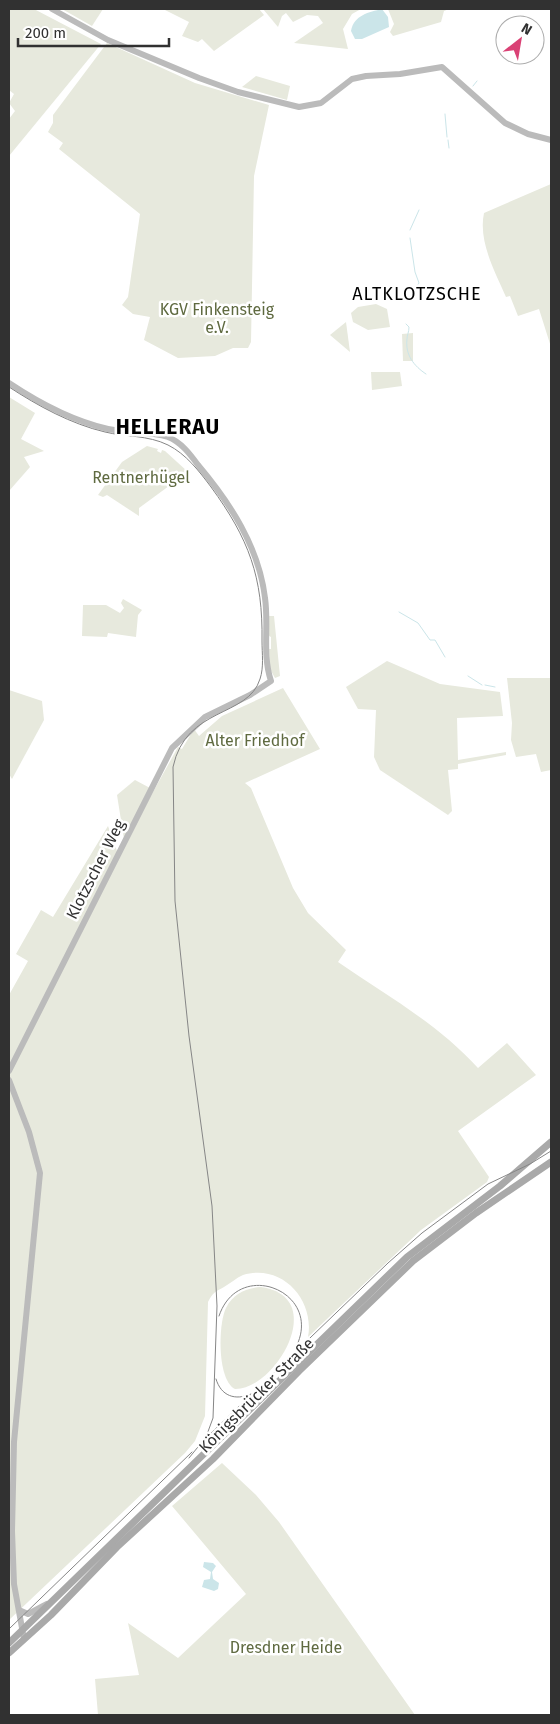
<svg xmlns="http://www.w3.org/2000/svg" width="560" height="1724" viewBox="0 0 560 1724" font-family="'Fira Sans',sans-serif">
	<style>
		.green { fill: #e7e9dd }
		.water { fill: #cbe5e9 }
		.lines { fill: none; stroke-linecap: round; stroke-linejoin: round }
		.stream { stroke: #cbe5e9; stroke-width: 1 }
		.secondary { stroke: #bbb; stroke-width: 6 }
		.primary { stroke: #a9a9a9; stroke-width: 7 }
		.tram { stroke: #868686; stroke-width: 1 }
		.labels { text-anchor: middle; stroke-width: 5; stroke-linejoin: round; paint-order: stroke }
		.park-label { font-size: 16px; fill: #5f6a40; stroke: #fff }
		.street-label { font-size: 16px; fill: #313131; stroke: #fff }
		.neighbourhood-label { font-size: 18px; letter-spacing: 1px; fill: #000; stroke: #fff }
		.district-label { font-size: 21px; font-weight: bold; letter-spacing: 1px; fill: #000; stroke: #fff }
	</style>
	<rect width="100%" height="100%" fill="#fff"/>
	<g class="green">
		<polygon points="9,9 34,9 101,44 9,156 9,119 15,111 9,103 14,94 9,90"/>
		<polygon points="62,9 103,9 92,26"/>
		<polygon points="163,9 259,9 264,15 214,51 202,39 198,42 182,36 189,22"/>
		<polygon points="263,9 361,9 352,14 343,29 348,49 294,43 323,23 318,16 307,15 293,22 286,13 282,16 278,27"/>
		<polygon points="388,9 449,9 444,11 441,22 393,36 390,32 394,24"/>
		<polygon points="107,43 195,83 269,105 254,176 251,342 248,348 233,348 215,356 178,358 144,340 150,317 133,314 122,305 128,297 140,214 59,149 63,143 48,132 53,123 53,115"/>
		<polygon points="256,76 290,86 287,100 242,87"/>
		<path d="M551 184V347L539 309 518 316 510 296 506 297C495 272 478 241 484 213Z"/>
		<polygon points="376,304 387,309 390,327 368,330 353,322 351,313 358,307"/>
		<polygon points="346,322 350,352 330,335"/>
		<polygon points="413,333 413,361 403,361 402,334"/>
		<polygon points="371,372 400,372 402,386 372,390"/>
		<polygon points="9,397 35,413 21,439 44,451 24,457 30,467 9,491"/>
		<polygon points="147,446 158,449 157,451 161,453 162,450 165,451 188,472 139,508 139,516 107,495 103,497 98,495 122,462"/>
		<polygon points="123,599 142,610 138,615 136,637 108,633 107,637 82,636 83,605 106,605 120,613 124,608 121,603"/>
		<polygon points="268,616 274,616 280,676 275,678 270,669 269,649 271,649 271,637 269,636"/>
		<polygon points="387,661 440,684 500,692 503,716 457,718 458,760 506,752 506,755 458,764 458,769 448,770 452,811 448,815 380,770 374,757 376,710 358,709 346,687"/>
		<polygon points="507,678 551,678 551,770 541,772 536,754 516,757 511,740 512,723"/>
		<path d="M283 688 320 749 245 783 251 788 293 888 308 913 346 950 338 962C386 995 438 1024 478 1068L507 1043 536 1075 458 1131 489 1177 487 1182 421 1230 308 1337C315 1300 282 1263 243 1275 236 1278 231 1283 224 1287 215 1292 213 1292 208 1302L205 1416 195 1441 185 1453 9 1620V995L28 961 16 954 41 910 53 917 108 826 117 851 143 810 178 747 182 749 194 729 199 736 222 716Z"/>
		<polygon points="9,690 42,701 44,720 12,779 9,774"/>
		<polygon points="135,780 150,788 124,839 117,795"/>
		<path d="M261 1287C330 1297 275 1390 235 1389 217 1380 218 1324 226 1308 233 1294 246 1288 261 1287Z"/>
		<polygon points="222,1463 256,1495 279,1522 415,1715 98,1715 95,1679 139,1675 128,1623 178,1658 246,1594 172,1506"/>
	</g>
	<g class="water">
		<path d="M382 9 388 17 389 27 362 39H355L351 31C354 15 369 12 382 9Z"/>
		<polygon points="204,1562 213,1563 216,1566 212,1572 213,1579 219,1583 218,1589 214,1591 202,1587 204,1580 210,1579 211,1572 203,1567"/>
	</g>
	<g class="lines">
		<g class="stream">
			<polyline points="473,86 477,81"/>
			<polyline points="445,114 447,137"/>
			<polyline points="448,140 449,148"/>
			<polyline points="410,230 419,210"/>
			<polyline points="410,238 415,272 419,283 412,293"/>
			<path d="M406 324 409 327C409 332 407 335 407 339 405 355 414 366 426 374"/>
			<polyline points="399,612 418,623 430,640 435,640 445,657"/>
			<polyline points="468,676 482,685"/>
			<polyline points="485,685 495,687"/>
		</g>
		<g class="secondary">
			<polyline points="52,9 108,40 199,78 238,92 299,107 321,103 352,79 366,76 400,74 442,67 505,123 528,134 551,140"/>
			<path d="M9 383C39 403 73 421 108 429 127 433 149 431 168 437 181 442 190 454 198 465 230 503 259 547 265 598 269 626 262 654 271 681L250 695 205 717 172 748 9 1071"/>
			<polyline points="9,1080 29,1132 40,1173 14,1442 12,1531 14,1584 24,1639"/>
			<polyline points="19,1610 28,1614 47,1604"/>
		</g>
		<g class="primary">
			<polyline points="9,1643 407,1257 500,1186 551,1142"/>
			<polyline points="9,1653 51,1615 117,1547 213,1459 299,1371 413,1261 476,1213 551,1162"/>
		</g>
		<g class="tram">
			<path d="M9 387C38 406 71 424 105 432 125 437 148 435 168 445 186 454 199 471 211 487 249 539 263 577 262 641 262 654 264 667 260 679 248 718 186 706 173 767L175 901 189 1036 212 1206 217 1306 213 1418 206 1437 189 1458"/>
			<path d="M219 1316C239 1256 326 1293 295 1349"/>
			<path d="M216 1379C221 1396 235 1401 251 1394"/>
			<polyline points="208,1436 388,1263 422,1233 488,1184 530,1164 551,1151"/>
			<polyline points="9,1629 192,1452"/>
		</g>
	</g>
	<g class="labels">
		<g class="park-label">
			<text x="217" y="315">KGV Finkensteig<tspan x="217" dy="18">e.V.</tspan></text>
			<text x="141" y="483">Rentnerhügel</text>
			<text x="255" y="746">Alter Friedhof</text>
			<text x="286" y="1653">Dresdner Heide</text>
		</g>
		<g class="street-label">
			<text transform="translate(95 869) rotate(-63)" y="6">Klotzscher Weg</text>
			<text transform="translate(256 1395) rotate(-45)" y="6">Königsbrücker Straße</text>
		</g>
		<g class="neighbourhood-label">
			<text x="417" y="300">ALTKLOTZSCHE</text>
		</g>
		<g class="district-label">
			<text x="168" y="434">HELLERAU</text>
		</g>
	</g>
	<rect width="560" height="1724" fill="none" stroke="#313131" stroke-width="20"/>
	<g transform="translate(520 40) rotate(31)"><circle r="24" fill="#ffffff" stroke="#adadad"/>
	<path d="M0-4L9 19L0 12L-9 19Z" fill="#da4175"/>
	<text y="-8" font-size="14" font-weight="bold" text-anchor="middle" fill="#313131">N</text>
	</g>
	<path d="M18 38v8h151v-8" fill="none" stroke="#313131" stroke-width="2.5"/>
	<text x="25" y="38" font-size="15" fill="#313131" stroke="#ffffff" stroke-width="4" paint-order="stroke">200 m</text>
</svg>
